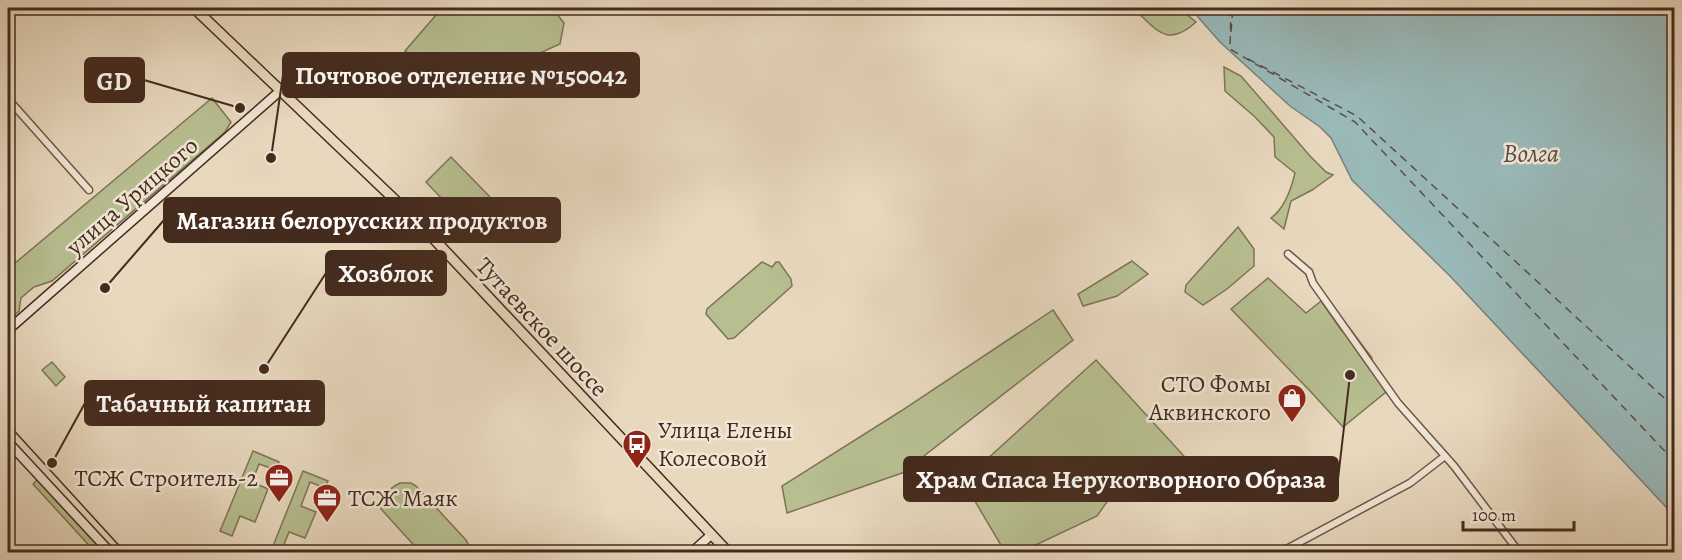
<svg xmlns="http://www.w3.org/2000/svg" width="1682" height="560" viewBox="0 0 1682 560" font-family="Alegreya,serif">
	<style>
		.green { fill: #b7be90; stroke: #7e7457; stroke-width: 1.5 }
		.water { fill: #99b8b8; stroke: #77807a; stroke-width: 1.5 }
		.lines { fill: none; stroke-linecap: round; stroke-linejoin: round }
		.ferry { stroke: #5a4e44; stroke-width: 1.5; stroke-dasharray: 8 6; stroke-linecap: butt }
		.street-casing { stroke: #6e5646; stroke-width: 9 }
		.secondary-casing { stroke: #452b1e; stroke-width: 11 }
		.primary-casing { stroke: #452b1e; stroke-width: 12 }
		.street { stroke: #f0e6d5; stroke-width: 6 }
		.secondary { stroke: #f0e6d5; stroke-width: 8 }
		.primary { stroke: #e8d8be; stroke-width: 9 }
		.tram { stroke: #452b1e; stroke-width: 1.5 }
		.labels { text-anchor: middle; stroke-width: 5; stroke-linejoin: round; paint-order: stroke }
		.street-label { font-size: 24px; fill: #452b1e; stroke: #f0e6d5 }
		.poi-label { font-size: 24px; fill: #452b1e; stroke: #f0e6d5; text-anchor: end }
		.water-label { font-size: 26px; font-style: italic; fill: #5a4e44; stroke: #f0e6d5 }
		.leader { fill: none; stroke: #452b1e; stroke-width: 2 }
		.callout-dot { fill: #452b1e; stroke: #f0e6d5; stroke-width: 2 }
		.callout { fill: #452b1e; stroke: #452b1e; stroke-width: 2 }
		.callout-label { font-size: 26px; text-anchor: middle; font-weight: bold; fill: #fff }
	</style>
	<rect width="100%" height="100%" fill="#e8d8be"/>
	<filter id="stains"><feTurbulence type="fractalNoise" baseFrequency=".00333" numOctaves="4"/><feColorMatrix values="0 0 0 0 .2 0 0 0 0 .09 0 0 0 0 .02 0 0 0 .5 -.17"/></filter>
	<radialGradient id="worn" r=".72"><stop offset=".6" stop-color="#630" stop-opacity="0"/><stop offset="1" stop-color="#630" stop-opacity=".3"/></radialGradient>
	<g class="green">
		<polygon points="442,8 552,8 564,23 560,44 457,90 405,51"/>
		<path d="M1133 8H1179L1196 22C1167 49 1156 29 1133 8Z"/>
		<path d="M1224 67 1241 76 1310 156 1326 172 1333 175 1312 190 1291 201 1284 229 1271 218C1285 208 1291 190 1295 173L1275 157 1274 137 1255 117 1225 91Z"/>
		<polygon points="212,98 231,122 225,132 52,281 34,287 21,298 19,311 8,321 8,269"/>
		<polygon points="451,157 492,199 466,224 426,182"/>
		<polygon points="1238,227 1254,249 1254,266 1227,289 1203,305 1185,292 1186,285"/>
		<polygon points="1132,261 1148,274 1117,296 1083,306 1078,294"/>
		<polygon points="762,262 772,267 776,262 779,262 791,279 792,286 734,338 728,339 706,314 707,309"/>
		<polygon points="1268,278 1306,313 1321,301 1342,331 1348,326 1372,358 1371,367 1386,392 1343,427 1311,392 1231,309"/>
		<polygon points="1053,310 1073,340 902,473 787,513 782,486 901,411"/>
		<polygon points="1096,360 1194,467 1138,498 1109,499 1097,516 1021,552 1005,552 963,481"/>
		<polygon points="52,362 65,377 56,386 42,370"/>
		<polygon points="253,451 279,462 276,470 259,464 252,482 268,489 255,522 240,516 232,536 220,531"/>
		<polygon points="303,471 328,481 325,488 310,482 301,506 316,512 305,538 289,532 281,552 271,551"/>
		<polygon points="38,479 105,552 95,552 33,484"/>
		<path d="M400 483H411L416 486 466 540 472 552H420L381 509C379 497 390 488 400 483Z"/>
	</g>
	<polygon class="water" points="1190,8 1674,8 1674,528 1666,507 1450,276 1352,180 1331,138 1320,127 1290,106 1220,42"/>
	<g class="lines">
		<g class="ferry">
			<polyline points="1231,8 1230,49 1355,122 1674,461"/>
			<polyline points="1231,32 1233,8"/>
			<polyline points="1248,59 1357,116 1674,407"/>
		</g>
		<g class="street-casing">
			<g id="street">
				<polyline points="8,99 89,190"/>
				<polyline points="1288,254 1309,272 1313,283 1398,403 1454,466 1519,552"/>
				<polyline points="1281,552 1410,483 1445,456"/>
			</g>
		</g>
		<g class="secondary-casing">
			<g id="secondary">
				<polyline points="8,330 281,90"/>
				<polyline points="8,442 110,552"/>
				<polyline points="692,552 711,535"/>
			</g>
		</g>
		<g class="primary-casing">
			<polyline id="primary" points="194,8 417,221 728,552"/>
		</g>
		<use href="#street" class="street"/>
		<use href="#secondary" class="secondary"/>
		<use href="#primary" class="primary"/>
		<polyline class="tram" points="8,424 125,552"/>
	</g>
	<defs>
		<g id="shop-pin" transform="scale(1.5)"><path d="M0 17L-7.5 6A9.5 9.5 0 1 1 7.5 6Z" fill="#8f2418" stroke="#f0e6d5"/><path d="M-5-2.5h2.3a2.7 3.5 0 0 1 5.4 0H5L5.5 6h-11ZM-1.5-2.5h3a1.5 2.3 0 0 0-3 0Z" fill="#fff"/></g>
		<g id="bus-pin" transform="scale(1.5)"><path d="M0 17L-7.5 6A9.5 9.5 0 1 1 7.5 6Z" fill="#8f2418" stroke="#f0e6d5"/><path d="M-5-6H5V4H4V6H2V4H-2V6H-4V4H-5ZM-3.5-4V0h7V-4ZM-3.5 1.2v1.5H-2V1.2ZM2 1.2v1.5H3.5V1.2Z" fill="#fff"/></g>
		<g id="office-pin" transform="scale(1.5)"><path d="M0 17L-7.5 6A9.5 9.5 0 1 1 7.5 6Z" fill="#8f2418" stroke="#f0e6d5"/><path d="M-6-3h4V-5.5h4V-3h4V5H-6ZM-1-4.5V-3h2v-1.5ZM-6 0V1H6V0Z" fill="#fff"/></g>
	</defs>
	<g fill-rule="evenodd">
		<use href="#shop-pin" x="1292" y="398"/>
		<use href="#bus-pin" x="637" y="444"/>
		<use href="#office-pin" x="279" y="478"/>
		<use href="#office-pin" x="327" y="498"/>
	</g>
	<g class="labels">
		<g class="street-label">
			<text transform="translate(132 196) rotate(-41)" y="8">улица Урицкого</text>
			<text transform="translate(542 327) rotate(47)" y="8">Тутаевское шоссе</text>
		</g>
		<g class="poi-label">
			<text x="1271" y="392">СТО Фомы<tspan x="1271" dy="28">Аквинского</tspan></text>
			<text x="658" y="438" text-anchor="start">Улица Елены<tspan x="658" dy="28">Колесовой</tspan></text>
			<text x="258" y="486">ТСЖ Строитель-2</text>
			<text x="348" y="506" text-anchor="start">ТСЖ Маяк</text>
		</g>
		<g class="water-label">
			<text x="1531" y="162">Волга</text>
		</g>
	</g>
	<path class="leader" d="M271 158L283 75M240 108L144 80M105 288L164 220M264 369L326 273M52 463L85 403M1350 375L1338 479"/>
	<g class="callout-dot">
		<circle cx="271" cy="158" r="6"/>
		<circle cx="240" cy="108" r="6"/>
		<circle cx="105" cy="288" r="6"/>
		<circle cx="264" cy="369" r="6"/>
		<circle cx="52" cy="463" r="6"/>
		<circle cx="1350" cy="375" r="6"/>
	</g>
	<g class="callout">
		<rect x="283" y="53" width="356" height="44" rx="6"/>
		<rect x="85" y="58" width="59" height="44" rx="6"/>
		<rect x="164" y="198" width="396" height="44" rx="6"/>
		<rect x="326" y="251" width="120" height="44" rx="6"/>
		<rect x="85" y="381" width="239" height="44" rx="6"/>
		<rect x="904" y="457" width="434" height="44" rx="6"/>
	</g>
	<g class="callout-label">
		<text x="461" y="84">Почтовое отделение №150042</text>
		<text x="114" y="90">GD</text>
		<text x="362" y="229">Магазин белорусских продуктов</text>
		<text x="386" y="282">Хозблок</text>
		<text x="204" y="412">Табачный капитан</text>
		<text x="1121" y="488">Храм Спаса Нерукотворного Образа</text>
	</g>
	<rect width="1682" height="560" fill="none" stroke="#e8d8be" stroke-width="30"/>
	<rect x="9" y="9" width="1664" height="542" fill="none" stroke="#452b1e" stroke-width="3"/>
	<rect x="15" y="15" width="1652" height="530" fill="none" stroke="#452b1e" stroke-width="1.5"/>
	<path d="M1463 521v9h111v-9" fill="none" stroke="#452b1e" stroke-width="3"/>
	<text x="1472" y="521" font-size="18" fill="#452b1e" stroke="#f0e6d5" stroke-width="4.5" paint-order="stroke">100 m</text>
	<rect width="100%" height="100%" filter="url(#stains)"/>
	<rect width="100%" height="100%" fill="url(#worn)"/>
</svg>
